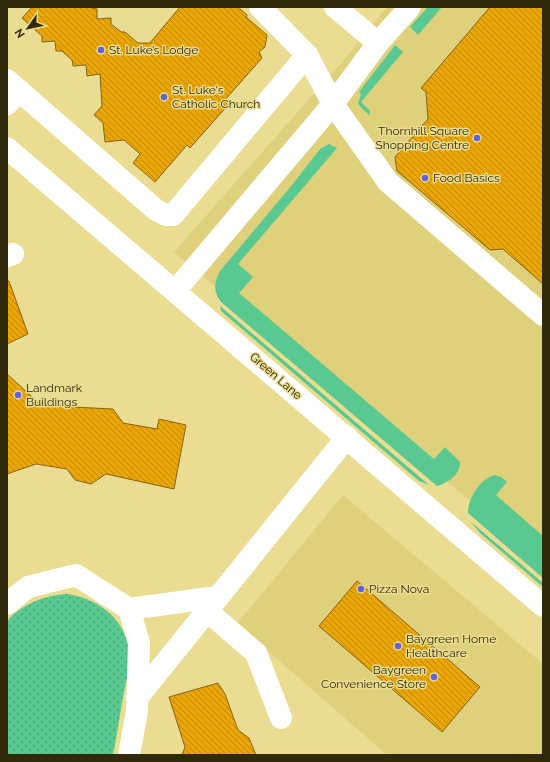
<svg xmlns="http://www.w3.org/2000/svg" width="550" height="762" viewBox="0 0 550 762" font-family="Raleway,sans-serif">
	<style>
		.built { fill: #dfd07c }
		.grass { fill: #59c891 }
		.park { fill: url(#park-dots) }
		.building { fill: url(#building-back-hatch); stroke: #88631d }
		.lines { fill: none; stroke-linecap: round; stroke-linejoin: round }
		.minor { stroke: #fff; stroke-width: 22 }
		.poi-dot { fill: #6362da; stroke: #eadc91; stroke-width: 1.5 }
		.labels { text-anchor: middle; stroke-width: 3; stroke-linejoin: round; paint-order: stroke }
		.poi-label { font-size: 12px; fill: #302a0b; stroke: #eadc91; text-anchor: start }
		.street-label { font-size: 12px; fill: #302a0b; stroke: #eadc91 }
	</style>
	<defs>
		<pattern id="park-dots" width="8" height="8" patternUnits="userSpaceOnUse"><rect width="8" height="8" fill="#59c891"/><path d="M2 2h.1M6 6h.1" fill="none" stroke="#4aa375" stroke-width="1.8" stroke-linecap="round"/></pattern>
		<pattern id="building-back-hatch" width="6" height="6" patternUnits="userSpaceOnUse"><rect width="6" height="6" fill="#e9a606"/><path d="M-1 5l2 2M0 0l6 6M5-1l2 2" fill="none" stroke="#bd8705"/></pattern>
	</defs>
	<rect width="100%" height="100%" fill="#eadc91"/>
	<g class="built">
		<polygon points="387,7 543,7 543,562 174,252 342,62"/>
		<polygon points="343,495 543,664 543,755 387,755 237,624"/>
	</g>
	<g class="grass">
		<polygon points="428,7 442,7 418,35 410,27"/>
		<polygon points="395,45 403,52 361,102 370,111 369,115 358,104 361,94 359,92"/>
		<path d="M329 144 337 148 238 264 253 277 239 293 434 459 445 447 460 462C460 475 448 483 437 486L221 302C213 292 214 282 220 271L292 185 320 149Z"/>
		<polygon points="220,306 429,485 419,481 221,311"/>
		<path d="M495 475 501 477 507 482 496 495 543 536V578L468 513C468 498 480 479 495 475Z"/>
		<polygon points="471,522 543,583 543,587 480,533"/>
	</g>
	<path class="park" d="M67 594C97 598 124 618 129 649 131 663 127 678 124 692 120 713 117 734 113 755H7V621C22 604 45 595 67 594Z"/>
	<g class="building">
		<polygon points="32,7 88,7 97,9 97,19 111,18 111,24 121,32 125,32 138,43 150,43 180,7 238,7 247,15 246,17 267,35 265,47 259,52 262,58 224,101 228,105 190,148 187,145 155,182 133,163 140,154 124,140 105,142 103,123 94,115 102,106 100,74 87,76 86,65 73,66 72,60 62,51 56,51 55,41 42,42 42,36 22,18"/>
		<polygon points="490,7 543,7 543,284 503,249 490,250 397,171 395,157 428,119 426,92 421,88"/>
		<polygon points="7,281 9,281 28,334 7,344"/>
		<polygon points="7,374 41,405 51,404 72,407 113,409 123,423 157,429 159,419 186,425 174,489 106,474 91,484 75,480 67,469 36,464 7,474"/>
		<polygon points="357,581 480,687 442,732 319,626"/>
		<polygon points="218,683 225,694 238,730 249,738 256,755 182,755 185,747 169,697"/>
	</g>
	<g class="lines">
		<g class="minor">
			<polyline points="260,7 307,55 333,104 388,182 543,315"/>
			<polyline points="335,7 378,43"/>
			<polyline points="7,80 156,210 166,215 173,215 307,55"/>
			<polyline points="7,104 19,90"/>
			<polyline points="7,148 543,606"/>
			<polyline points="7,256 13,254"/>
			<polyline points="176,290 333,104 378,43 410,7"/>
			<polyline points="7,604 28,587 76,575 129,609 217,597"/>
			<polyline points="129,609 139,643 137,711 129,755"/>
			<polyline points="207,611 256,653 281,718"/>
			<polyline points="137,698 347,437"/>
		</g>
	</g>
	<g class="poi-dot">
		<circle cx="101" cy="50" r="4"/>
		<circle cx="164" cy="97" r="4"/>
		<circle cx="477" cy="138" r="4"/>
		<circle cx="425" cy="178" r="4"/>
		<circle cx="18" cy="395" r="4"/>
		<circle cx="361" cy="589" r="4"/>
		<circle cx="398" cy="646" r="4"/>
		<circle cx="434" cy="677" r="4"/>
	</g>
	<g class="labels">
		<g class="poi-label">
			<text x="109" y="54">St. Luke’s Lodge</text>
			<text x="172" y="94">St. Luke's<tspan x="172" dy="14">Catholic Church</tspan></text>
			<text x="469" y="135" text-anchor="end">Thornhill Square<tspan x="469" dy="14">Shopping Centre</tspan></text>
			<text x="433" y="182">Food Basics</text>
			<text x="26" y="392">Landmark<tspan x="26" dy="14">Buildings</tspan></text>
			<text x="369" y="593">Pizza Nova</text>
			<text x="406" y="643">Baygreen Home<tspan x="406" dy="14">Healthcare</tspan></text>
			<text x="426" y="674" text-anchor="end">Baygreen<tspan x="426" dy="14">Convenience Store</tspan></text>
		</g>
		<g class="street-label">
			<text transform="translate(276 376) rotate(41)" y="4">Green Lane</text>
		</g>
	</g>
	<rect width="550" height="762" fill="none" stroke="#302a0b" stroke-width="16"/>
	<g transform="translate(28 28) rotate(237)" stroke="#eadc91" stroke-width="3" paint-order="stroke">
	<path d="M0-3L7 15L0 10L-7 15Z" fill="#302a0b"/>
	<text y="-6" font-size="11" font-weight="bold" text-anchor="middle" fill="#302a0b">N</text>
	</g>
</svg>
